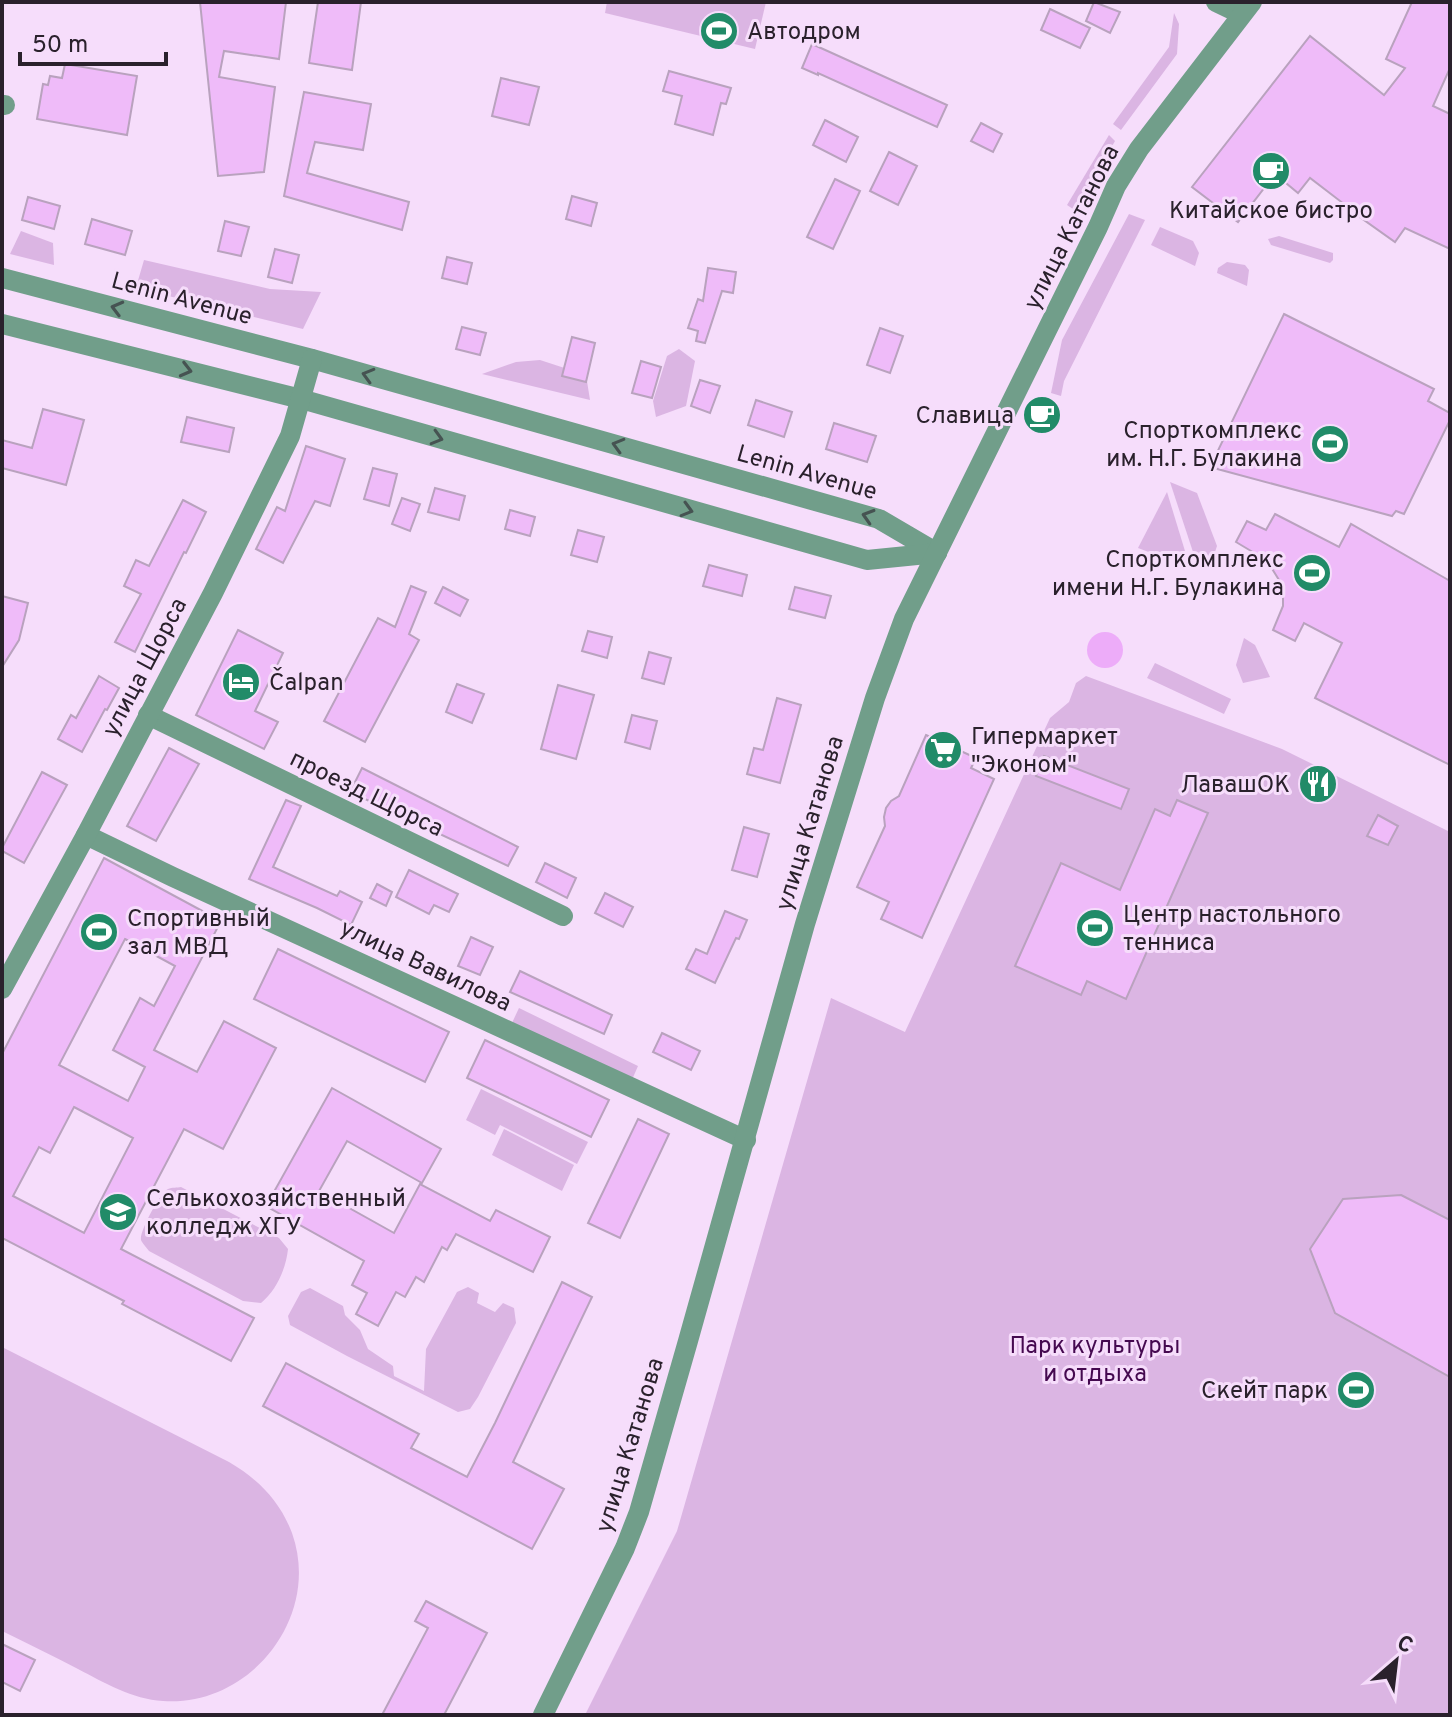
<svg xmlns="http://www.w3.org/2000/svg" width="1452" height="1717" viewBox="0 0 1452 1717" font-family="Overpass,sans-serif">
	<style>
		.green { fill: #dbb5e3 }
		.water { fill: #edacf9 }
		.building { fill: #efbbf9; stroke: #b9a2be; stroke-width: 2; fill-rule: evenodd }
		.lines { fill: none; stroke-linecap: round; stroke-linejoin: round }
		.street { stroke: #719e8a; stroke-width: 20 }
		.oneway { stroke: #465352 }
		.labels { text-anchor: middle; stroke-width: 6; stroke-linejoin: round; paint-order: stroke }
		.poi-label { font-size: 24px; fill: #2a212c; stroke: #f6ddfb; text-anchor: start }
		.street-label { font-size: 24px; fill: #2a212c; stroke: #f6ddfb }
		.park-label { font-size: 24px; fill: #450950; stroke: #f6ddfb }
	</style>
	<rect width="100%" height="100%" fill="#f6ddfb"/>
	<g class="green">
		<polygon points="607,2 766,2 755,49 605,13"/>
		<polygon points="1174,13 1179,24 1177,54 1121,130 1113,124 1169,47"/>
		<polygon points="1109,135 1115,141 1081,200 1073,209 1067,205"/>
		<polygon points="1129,214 1145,220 1064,381 1061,396 1051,393 1062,340"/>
		<polygon points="1160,227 1193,241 1199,253 1195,266 1151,245"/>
		<polygon points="21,231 53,243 54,265 10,254"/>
		<polygon points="1279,236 1333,253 1333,260 1330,263 1271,245 1268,239"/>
		<polygon points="144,260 270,289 321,292 303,329 140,289 137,284"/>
		<polygon points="1227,262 1245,265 1249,270 1247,286 1217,273 1218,268"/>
		<polygon points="679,349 695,361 686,406 656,417 653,401 667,356"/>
		<polygon points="540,360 586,375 590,400 482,374 516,362"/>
		<polygon points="1170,482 1197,493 1217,546 1212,561 1193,552"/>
		<polygon points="1167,492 1185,551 1154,554 1138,548"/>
		<polygon points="1244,638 1255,645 1270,677 1243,683 1236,665"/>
		<polygon points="1155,663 1231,699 1224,714 1147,678"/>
		<polygon points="1086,676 1282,749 1450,832 1450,1715 585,1715 677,1531 831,998 905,1032 1050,718 1069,702 1076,683"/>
		<polygon points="519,1008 638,1066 631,1082 511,1025"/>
		<polygon points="481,1089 588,1142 577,1164 500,1125 495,1135 466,1120"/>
		<polygon points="504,1129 574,1165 562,1191 492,1155"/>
		<path d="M181 1187 279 1238 288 1249C286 1269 276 1291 261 1303L243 1301 149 1251C147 1248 142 1243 141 1240 139 1232 160 1193 168 1189 172 1187 177 1188 181 1187Z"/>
		<polygon points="468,1287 479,1293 477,1303 495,1312 503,1303 514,1308 516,1323 478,1397 470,1409 458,1412 347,1356 290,1325 288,1316 301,1292 310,1288 343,1306 345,1315 360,1330 368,1349 393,1366 394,1376 424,1391 426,1349 457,1292"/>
		<path d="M2 1347 229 1462C258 1479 280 1501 292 1533 322 1617 250 1707 163 1701 132 1699 105 1683 78 1669 53 1656 27 1643 2 1631Z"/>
	</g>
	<circle class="water" cx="1105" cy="650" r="18"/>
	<g class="building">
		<polygon points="200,2 286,2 279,59 224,51 219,77 275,87 264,172 218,176"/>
		<polygon points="318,2 361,2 352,70 309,63"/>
		<polygon points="1094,2 1120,12 1110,33 1086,21"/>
		<polygon points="1412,2 1450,2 1450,68 1433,106 1450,114 1450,249 1405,228 1395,242 1343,205 1344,204 1310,178 1298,193 1275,174 1238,222 1192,187 1310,36 1384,95 1405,68 1386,59"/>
		<polygon points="1050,9 1090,28 1080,48 1041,30"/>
		<polygon points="812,44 947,105 937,127 818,73 818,75 802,68"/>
		<polygon points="65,64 137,76 127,135 37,119 43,84 48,85 50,76 62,78"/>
		<polygon points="669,71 731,88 726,104 721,103 713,135 675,124 682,96 663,91"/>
		<polygon points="501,78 539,87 529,125 492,116"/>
		<polygon points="304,92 371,104 363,150 315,142 307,173 409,202 402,230 284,196"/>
		<polygon points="825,120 858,137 846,162 813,145"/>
		<polygon points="981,123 1002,134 993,152 971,141"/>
		<polygon points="889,152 917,166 898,205 870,191"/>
		<polygon points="835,179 860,191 833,249 807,237"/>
		<polygon points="572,196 597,203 591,226 566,219"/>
		<polygon points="28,197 60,206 54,229 22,220"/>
		<polygon points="92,219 132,231 125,255 85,244"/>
		<polygon points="225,221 249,227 241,256 218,251"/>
		<polygon points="275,249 299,255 292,283 268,277"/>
		<polygon points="447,257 472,263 467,284 442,278"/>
		<polygon points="708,268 736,272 733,293 722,291 705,343 696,341 698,331 688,328 698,299 703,301"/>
		<polygon points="1284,314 1434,389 1428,401 1450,413 1450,420 1404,514 1396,511 1392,516 1210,467"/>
		<polygon points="462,327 486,333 480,355 456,349"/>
		<polygon points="880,328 903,336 890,373 867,365"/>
		<polygon points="572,337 595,343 586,382 562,376"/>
		<polygon points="641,361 661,367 652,398 632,393"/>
		<polygon points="700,380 720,386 710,413 691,406"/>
		<polygon points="756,400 792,412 784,437 748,425"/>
		<polygon points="43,409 84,420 66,485 2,468 2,440 32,448"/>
		<polygon points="187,417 234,428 229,452 181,442"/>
		<polygon points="834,423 876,436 867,462 826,449"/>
		<polygon points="306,446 345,459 330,506 315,501 283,563 256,549 277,507 285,511"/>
		<polygon points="373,468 397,474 389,506 364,499"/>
		<polygon points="435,488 465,496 459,520 428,512"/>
		<polygon points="402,498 420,504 410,531 392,524"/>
		<polygon points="183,500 206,512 186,553 184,552 135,652 115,642 141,594 124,586 136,560 149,566"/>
		<polygon points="510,510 535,517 530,536 505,529"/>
		<polygon points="1275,514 1339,547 1351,524 1450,581 1450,765 1315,698 1342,643 1304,623 1295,641 1273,630 1283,606 1283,592 1279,580 1271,567 1261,557 1236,542 1247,521 1266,530"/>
		<polygon points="578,530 604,537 597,562 571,555"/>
		<polygon points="709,565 747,575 742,596 703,586"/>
		<polygon points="411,586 426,592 409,634 419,640 365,742 324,721 378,618 395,627"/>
		<polygon points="443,587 468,600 460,616 435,603"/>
		<polygon points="795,587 831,596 825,618 789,609"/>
		<polygon points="2,596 28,603 19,640 2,667"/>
		<polygon points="238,630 283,653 255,711 278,722 264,749 196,715"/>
		<polygon points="588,631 612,637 607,658 582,651"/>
		<polygon points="649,652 671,658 664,684 642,678"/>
		<polygon points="99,676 119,688 107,710 105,709 82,752 58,739 71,715 76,718"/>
		<polygon points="457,684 484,694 472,723 446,712"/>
		<polygon points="558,685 594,695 576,759 541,749"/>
		<polygon points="777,698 801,705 780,783 747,774 754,748 763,750"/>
		<polygon points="632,715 657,721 650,749 625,742"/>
		<polygon points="926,735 976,758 971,768 994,779 922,938 881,919 889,902 857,887 885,826 884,817 886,808 891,801 899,796"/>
		<polygon points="169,748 199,764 156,841 127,826"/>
		<polygon points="1044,756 1129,789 1121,809 1036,776"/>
		<polygon points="362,768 518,847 508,866 350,792"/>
		<polygon points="42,772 67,785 24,863 2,851 2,848"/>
		<polygon points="286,800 301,806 273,867 337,896 340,891 362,902 351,925 317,908 249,879"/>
		<polygon points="1177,800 1208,813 1126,999 1087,981 1081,995 1015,966 1061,863 1120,890 1155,809 1170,816"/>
		<polygon points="1378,815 1398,826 1388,845 1367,836"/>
		<polygon points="744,827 769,834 757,877 732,870"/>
		<path d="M104 858 221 921 154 1050 197 1072 224 1021 276 1048 223 1149 184 1129 121 1249 254 1318 231 1361 122 1304 124 1301 2 1238V1054ZM125 939 175 966 154 1006 140 998 113 1050 145 1067 128 1101 59 1065ZM74 1107 133 1138 84 1233 13 1196 39 1147 50 1153Z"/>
		<polygon points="545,863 576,878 567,898 536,882"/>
		<polygon points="409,870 458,894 449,912 434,905 429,914 396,897"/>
		<polygon points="377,884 392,892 386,906 370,898"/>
		<polygon points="605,893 633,907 623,927 595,913"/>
		<polygon points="725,911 747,920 739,939 736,938 715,983 686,969 696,949 707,954"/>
		<polygon points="471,937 493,947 480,975 458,966"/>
		<polygon points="278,949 449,1032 425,1082 254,999"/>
		<polygon points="520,971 612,1015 604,1034 510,992"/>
		<polygon points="662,1033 700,1051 691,1070 653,1052"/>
		<polygon points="485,1040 609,1100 591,1137 467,1078"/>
		<polygon points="332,1088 441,1149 422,1183 347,1141 319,1191 394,1233 420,1184 490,1221 496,1210 550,1237 533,1272 456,1234 447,1250 442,1247 424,1282 416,1277 405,1297 396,1292 378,1326 356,1314 367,1293 352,1285 364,1261 266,1206"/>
		<polygon points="638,1119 669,1134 620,1238 588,1223"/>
		<polygon points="1401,1195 1450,1220 1450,1377 1335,1313 1310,1249 1343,1199"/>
		<polygon points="562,1282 592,1297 513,1462 564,1489 532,1549 263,1406 286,1363 419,1434 411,1448 467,1477 495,1423"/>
		<polygon points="426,1601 487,1633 444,1715 382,1715 428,1628 415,1621"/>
		<polygon points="2,1644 35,1660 20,1691 2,1682"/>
	</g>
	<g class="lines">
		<g class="street">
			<polyline points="1216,2 1241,14"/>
			<polyline points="2,105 5,105"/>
			<polyline points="2,278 312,359 879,519 937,553"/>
			<polyline points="2,324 301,399 867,560 937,553"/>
			<polyline points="148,715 563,916"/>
			<polyline points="86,835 173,877 746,1140"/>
			<polyline points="2,989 86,835 213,593 290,436 312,359"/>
			<polyline points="543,1715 625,1548 639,1512 688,1341 805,924 875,698 904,619 1098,227 1116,186 1139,149 1252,2"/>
		</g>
	</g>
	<defs><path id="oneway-chevron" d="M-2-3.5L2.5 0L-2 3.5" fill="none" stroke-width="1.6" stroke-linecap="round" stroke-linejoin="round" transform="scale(2)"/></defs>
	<g class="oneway">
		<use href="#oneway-chevron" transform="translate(117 308) rotate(-165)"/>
		<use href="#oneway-chevron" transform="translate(186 370) rotate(14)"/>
		<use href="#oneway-chevron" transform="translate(368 375) rotate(-164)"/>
		<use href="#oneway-chevron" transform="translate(437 438) rotate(16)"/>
		<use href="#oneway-chevron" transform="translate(618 445) rotate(-164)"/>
		<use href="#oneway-chevron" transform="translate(687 510) rotate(16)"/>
		<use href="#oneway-chevron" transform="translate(868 516) rotate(-163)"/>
	</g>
	<defs>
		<g id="stadium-disc" transform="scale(2)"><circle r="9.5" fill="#218b68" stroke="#f6ddfb"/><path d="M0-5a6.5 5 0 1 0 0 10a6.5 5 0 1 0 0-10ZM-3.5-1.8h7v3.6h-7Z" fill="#fff"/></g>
		<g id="cafe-disc" transform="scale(2)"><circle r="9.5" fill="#218b68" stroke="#f6ddfb"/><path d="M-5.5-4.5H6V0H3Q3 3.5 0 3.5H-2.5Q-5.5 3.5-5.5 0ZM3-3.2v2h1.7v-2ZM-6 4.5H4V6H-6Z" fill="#fff"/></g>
		<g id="hotel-disc" transform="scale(2)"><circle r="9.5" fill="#218b68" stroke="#f6ddfb"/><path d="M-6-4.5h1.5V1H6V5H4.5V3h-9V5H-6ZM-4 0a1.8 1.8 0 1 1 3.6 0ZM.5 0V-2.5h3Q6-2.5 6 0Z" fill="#fff"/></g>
		<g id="supermarket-disc" transform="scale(2)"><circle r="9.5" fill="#218b68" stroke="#f6ddfb"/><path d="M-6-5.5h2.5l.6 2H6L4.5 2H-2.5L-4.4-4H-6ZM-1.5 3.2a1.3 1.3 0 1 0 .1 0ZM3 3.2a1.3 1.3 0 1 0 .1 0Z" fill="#fff"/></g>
		<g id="restaurant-disc" transform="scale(2)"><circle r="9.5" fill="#218b68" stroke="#f6ddfb"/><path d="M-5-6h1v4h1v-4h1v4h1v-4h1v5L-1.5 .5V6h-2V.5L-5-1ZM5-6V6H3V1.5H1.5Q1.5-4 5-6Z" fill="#fff"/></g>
		<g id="university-disc" transform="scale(2)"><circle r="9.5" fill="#218b68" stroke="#f6ddfb"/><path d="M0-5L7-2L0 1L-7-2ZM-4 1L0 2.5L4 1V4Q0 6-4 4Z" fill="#fff"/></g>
	</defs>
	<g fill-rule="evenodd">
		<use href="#stadium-disc" x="719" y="31"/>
		<use href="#cafe-disc" x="1271" y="171"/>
		<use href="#cafe-disc" x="1042" y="415"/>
		<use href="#stadium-disc" x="1330" y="444"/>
		<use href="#stadium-disc" x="1312" y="573"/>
		<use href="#hotel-disc" x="241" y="682"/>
		<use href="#supermarket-disc" x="943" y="750"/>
		<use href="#restaurant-disc" x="1318" y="784"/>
		<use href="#stadium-disc" x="1095" y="928"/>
		<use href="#stadium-disc" x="99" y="932"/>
		<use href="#university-disc" x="118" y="1212"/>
		<use href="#stadium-disc" x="1356" y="1390"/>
	</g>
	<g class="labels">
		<g class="poi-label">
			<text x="747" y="39">Автодром</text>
			<text x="1271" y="218" text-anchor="middle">Китайское бистро</text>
			<text x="1014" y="423" text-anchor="end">Славица</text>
			<text x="1302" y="438" text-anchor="end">Спорткомплекс<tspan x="1302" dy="28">им. Н.Г. Булакина</tspan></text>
			<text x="1284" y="567" text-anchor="end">Спорткомплекс<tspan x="1284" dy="28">имени Н.Г. Булакина</tspan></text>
			<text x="269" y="690">Čalpan</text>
			<text x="971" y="744">Гипермаркет<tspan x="971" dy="28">"Эконом"</tspan></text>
			<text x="1290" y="792" text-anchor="end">ЛавашOK</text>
			<text x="1123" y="922">Центр настольного<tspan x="1123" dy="28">тенниса</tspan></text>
			<text x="127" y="926">Спортивный<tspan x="127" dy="28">зал МВД</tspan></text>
			<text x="146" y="1206">Селькохозяйственный<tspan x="146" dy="28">колледж ХГУ</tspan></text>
			<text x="1328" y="1398" text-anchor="end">Скейт парк</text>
		</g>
		<g class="street-label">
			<text transform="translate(1071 227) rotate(-63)" y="8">улица Катанова</text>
			<text transform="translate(182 298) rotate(15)" y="8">Lenin Avenue</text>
			<text transform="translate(807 472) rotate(16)" y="8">Lenin Avenue</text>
			<text transform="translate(144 667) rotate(-62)" y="8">улица Щорса</text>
			<text transform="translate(367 793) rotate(26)" y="8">проезд Щорса</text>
			<text transform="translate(809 823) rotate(-73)" y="8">улица Катанова</text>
			<text transform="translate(426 965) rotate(25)" y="8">улица Вавилова</text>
			<text transform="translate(629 1445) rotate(-73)" y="8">улица Катанова</text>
		</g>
		<g class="park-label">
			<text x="1095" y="1353">Парк культуры<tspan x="1095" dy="28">и отдыха</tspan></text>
		</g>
	</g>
	<rect width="1452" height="1717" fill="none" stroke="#2a212c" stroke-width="8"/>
	<g transform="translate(1396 1661) rotate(28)" stroke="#f6ddfb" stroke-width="6" paint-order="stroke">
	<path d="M0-6L14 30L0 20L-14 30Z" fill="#2a212c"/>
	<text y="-12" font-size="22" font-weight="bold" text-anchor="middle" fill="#2a212c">С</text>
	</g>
	<path d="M20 52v12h146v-12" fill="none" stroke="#2a212c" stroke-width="4"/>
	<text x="32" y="52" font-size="24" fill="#2a212c" stroke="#f6ddfb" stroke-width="6" paint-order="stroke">50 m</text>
</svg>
